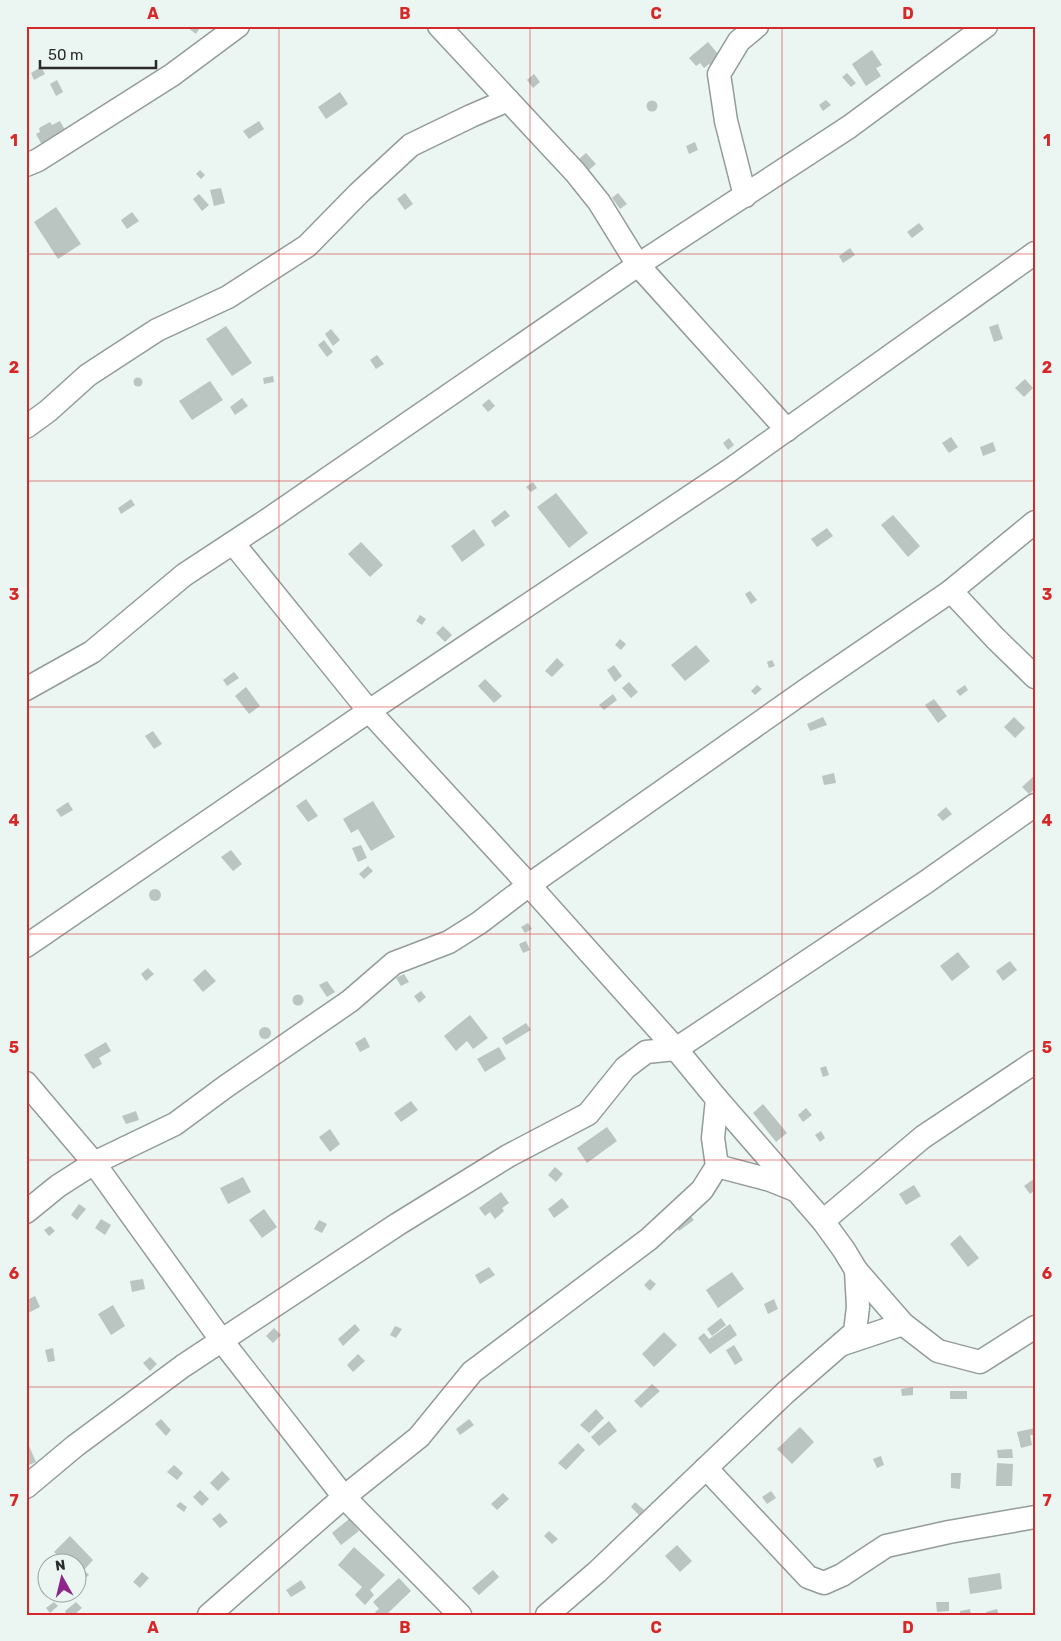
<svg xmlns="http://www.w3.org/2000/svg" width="1061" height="1641" viewBox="0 0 1061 1641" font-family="Rubik,sans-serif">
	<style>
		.building { fill: #bac4c1 }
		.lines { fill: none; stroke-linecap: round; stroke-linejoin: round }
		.minor-casing { stroke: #939c99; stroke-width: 25 }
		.minor { stroke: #fff; stroke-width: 22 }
		.grid { fill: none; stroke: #d62828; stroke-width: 1; stroke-opacity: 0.55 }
		.neatline { fill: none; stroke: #d62828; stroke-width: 2 }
		.grid-label { font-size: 16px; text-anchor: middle; font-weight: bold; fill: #d62828 }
	</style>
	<rect width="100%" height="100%" fill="#ebf5f2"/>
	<g class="building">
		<polygon points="190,26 201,26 196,34 188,28"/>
		<polygon points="708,42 723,60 713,68 709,64 704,68 700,63 696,66 689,58"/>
		<polygon points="872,50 882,65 876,68 881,76 866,86 852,64"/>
		<polygon points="41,67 45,74 34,80 31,73"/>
		<polygon points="847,73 856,83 851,87 842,77"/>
		<polygon points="534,74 540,82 533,88 527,80"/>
		<polygon points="57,80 63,92 56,96 50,84"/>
		<polygon points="340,92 348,104 326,119 318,107"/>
		<polygon points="826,100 831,105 823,111 819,105"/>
		<circle cx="652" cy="106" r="5.5"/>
		<polygon points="60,121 65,130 46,140 48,144 43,147 36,134 40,132 39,128 50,122 52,125"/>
		<polygon points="259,121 264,129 249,139 243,131"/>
		<polygon points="695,142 698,150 689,154 686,146"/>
		<polygon points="586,153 596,164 589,170 579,159"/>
		<polygon points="200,170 205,175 201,179 196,174"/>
		<polygon points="221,188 225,203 214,206 210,190"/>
		<polygon points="405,193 413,204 405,210 397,199"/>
		<polygon points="618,193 627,204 620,209 612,198"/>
		<polygon points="199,194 209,205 202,211 193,199"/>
		<polygon points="56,207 81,244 58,259 34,222"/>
		<polygon points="132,212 139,221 127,229 121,220"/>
		<polygon points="919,223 924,229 912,238 907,232"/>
		<polygon points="850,248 855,255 843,263 839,256"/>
		<polygon points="998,324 1003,339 994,342 989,327"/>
		<polygon points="226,326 252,363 232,376 206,339"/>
		<polygon points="331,329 340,340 333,346 325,334"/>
		<polygon points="324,340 333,352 327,357 318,345"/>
		<polygon points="377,355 384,364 376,369 370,360"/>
		<polygon points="273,376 274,382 264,384 263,378"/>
		<circle cx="138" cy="382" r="4.5"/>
		<polygon points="1025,379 1033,388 1024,397 1015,388"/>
		<polygon points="210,381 223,400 192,420 179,401"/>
		<polygon points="242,398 248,406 235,415 230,407"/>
		<polygon points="489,399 495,406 488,412 482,405"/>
		<polygon points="951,437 958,447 949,453 942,443"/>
		<polygon points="729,438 734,445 728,450 723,443"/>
		<polygon points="993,442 996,451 983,456 980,447"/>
		<polygon points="533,482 537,488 531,492 526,487"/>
		<polygon points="556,493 588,533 569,548 537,507"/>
		<polygon points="131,499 135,505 121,514 118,508"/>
		<polygon points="505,510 510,516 495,527 491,521"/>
		<polygon points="893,515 920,546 908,557 881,525"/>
		<polygon points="827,528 833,536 817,547 811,539"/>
		<polygon points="474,529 485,545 462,562 451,546"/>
		<polygon points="361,542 383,565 370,577 348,554"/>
		<polygon points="750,591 757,600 751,604 745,594"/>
		<polygon points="420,615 426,619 422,625 416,621"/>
		<polygon points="443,626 452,635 445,642 436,633"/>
		<polygon points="620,639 626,644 621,650 615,645"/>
		<polygon points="696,645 710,661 685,681 671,665"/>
		<polygon points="557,658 564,665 552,677 545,671"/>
		<polygon points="772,660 775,666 769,668 767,662"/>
		<polygon points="614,665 622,676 615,682 607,670"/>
		<polygon points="234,672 239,678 227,686 223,680"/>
		<polygon points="485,679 502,696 494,703 478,686"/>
		<polygon points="629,682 638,692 631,698 622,688"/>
		<polygon points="757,685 762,689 755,695 751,691"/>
		<polygon points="965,685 968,690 960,696 956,691"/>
		<polygon points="246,687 260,706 249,714 235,696"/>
		<polygon points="613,694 617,700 604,710 599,705"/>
		<polygon points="934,699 947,716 938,723 925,705"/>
		<polygon points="823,717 827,725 810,731 807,724"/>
		<polygon points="1014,717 1025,728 1015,738 1004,727"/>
		<polygon points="153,731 162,744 154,749 145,736"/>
		<polygon points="834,773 836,783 824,785 822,776"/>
		<polygon points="1035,775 1035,789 1029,794 1022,787"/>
		<polygon points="306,799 318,816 308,822 296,806"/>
		<polygon points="373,801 395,837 371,851 358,829 351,833 343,819"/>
		<polygon points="68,802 73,810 61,817 56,810"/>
		<polygon points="946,807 952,814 943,821 937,815"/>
		<polygon points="361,845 367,858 358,862 352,848"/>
		<polygon points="231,850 242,864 233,871 221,857"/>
		<polygon points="368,866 373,871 364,879 359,874"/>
		<circle cx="155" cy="895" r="6"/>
		<polygon points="528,923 532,929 525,933 521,927"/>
		<polygon points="526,941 530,950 523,953 519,944"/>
		<polygon points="958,952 970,967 952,981 940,966"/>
		<polygon points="1010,961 1017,970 1003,981 996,971"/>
		<polygon points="148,968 154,974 146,981 141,974"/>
		<polygon points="205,969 216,981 203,992 193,980"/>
		<polygon points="404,974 409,982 401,986 396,978"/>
		<polygon points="327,981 335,992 327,997 319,985"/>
		<polygon points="421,991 426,997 419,1003 414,996"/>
		<circle cx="298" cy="1000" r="5.5"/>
		<polygon points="470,1015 488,1038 473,1049 467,1041 456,1051 444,1036"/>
		<polygon points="526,1023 531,1030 506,1045 502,1038"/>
		<circle cx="265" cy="1033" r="6"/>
		<polygon points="365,1037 370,1047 360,1052 355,1043"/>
		<polygon points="106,1042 111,1051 99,1058 102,1064 93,1069 84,1055"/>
		<polygon points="499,1047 506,1059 485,1072 477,1059"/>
		<polygon points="826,1066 829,1075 823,1077 820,1068"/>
		<polygon points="411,1101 418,1110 401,1122 394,1113"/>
		<polygon points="763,1104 787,1133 776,1142 753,1113"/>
		<polygon points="806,1108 812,1115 803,1122 798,1115"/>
		<polygon points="136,1111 139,1120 126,1124 122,1116"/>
		<polygon points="607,1127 617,1141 587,1163 577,1148"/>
		<polygon points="330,1129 340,1144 330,1152 319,1137"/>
		<polygon points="821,1131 825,1138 820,1142 815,1135"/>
		<polygon points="555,1167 563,1174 556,1182 548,1175"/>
		<polygon points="243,1177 251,1192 228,1204 220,1188"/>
		<polygon points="1035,1178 1035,1190 1030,1194 1024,1186"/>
		<polygon points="914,1185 921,1196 906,1205 899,1194"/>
		<polygon points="501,1192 509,1203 502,1208 504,1211 495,1219 490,1212 485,1216 479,1208"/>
		<polygon points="562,1198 569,1207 554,1218 548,1209"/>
		<polygon points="79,1204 86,1209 77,1220 71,1215"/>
		<polygon points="264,1209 277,1227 262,1238 249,1220"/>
		<polygon points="689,1214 694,1220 679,1231 674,1225"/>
		<polygon points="101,1219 111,1225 105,1235 95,1228"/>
		<polygon points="319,1220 327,1224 322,1233 314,1229"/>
		<polygon points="50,1226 55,1231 49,1236 44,1230"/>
		<polygon points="960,1235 979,1258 968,1267 950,1244"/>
		<polygon points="489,1267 495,1275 480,1284 475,1275"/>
		<polygon points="732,1272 744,1289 718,1308 706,1290"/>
		<polygon points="143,1279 145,1289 132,1292 130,1281"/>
		<polygon points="650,1279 656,1284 650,1291 644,1285"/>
		<polygon points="26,1293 29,1299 35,1296 40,1307 26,1314"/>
		<polygon points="774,1299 778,1309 768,1314 764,1304"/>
		<polygon points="113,1305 125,1326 111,1335 98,1314"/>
		<polygon points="721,1318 726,1325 712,1336 707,1329"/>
		<polygon points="355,1324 360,1330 343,1346 338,1339"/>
		<polygon points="730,1324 737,1335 710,1354 698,1338 704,1333 709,1339"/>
		<polygon points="395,1326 402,1329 396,1338 390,1335"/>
		<polygon points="274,1328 281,1335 273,1343 266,1336"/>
		<polygon points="664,1332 677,1345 654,1367 642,1354"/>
		<polygon points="734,1345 743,1360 735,1365 726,1350"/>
		<polygon points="53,1348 55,1361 48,1362 45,1350"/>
		<polygon points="358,1354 365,1361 353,1372 347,1365"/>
		<polygon points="150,1357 157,1364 150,1371 143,1363"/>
		<polygon points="652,1384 660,1391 641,1408 634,1401"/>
		<polygon points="913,1387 913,1395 902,1396 901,1389"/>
		<rect x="950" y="1391" width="17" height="8"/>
		<polygon points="596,1409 604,1418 589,1433 580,1425"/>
		<polygon points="161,1419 171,1430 166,1436 155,1424"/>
		<polygon points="469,1419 474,1425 460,1435 456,1429"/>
		<polygon points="609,1421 617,1431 599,1446 591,1437"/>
		<polygon points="800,1427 814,1442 792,1464 777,1449"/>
		<polygon points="1035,1428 1035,1435 1030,1435 1032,1445 1021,1448 1017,1432"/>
		<polygon points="578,1443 585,1450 566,1470 558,1463"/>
		<polygon points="29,1446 36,1462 26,1466 26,1447"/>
		<polygon points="1012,1449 1013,1458 998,1458 997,1450"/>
		<polygon points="881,1456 884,1465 877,1468 873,1459"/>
		<polygon points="997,1463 1013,1464 1012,1486 996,1486"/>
		<polygon points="174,1465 183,1473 177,1480 167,1472"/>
		<polygon points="222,1471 230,1479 218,1491 210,1483"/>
		<polygon points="951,1473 961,1473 960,1489 951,1488"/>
		<polygon points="200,1490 209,1499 202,1506 193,1497"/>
		<polygon points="771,1491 776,1498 767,1504 762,1497"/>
		<polygon points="503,1493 509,1499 497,1510 491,1504"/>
		<polygon points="180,1502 187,1507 184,1512 176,1506"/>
		<polygon points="635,1502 644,1510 639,1515 631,1507"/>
		<polygon points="220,1513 228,1522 220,1528 212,1519"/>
		<polygon points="349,1519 359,1531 341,1545 332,1533"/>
		<polygon points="549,1531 558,1539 552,1544 544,1536"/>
		<polygon points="70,1536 93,1560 84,1570 89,1575 78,1585 78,1564 52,1564 59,1557 54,1552"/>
		<polygon points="677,1545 692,1561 680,1572 665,1556"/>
		<polygon points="354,1547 385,1575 370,1590 374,1595 365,1605 355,1595 362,1587 338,1565"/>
		<polygon points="48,1568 48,1582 40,1575"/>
		<polygon points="493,1570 499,1577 479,1595 472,1588"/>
		<polygon points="142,1572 149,1578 140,1588 133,1582"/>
		<polygon points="1000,1573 1002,1589 970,1594 968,1578"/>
		<polygon points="399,1578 411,1591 386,1615 378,1615 375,1612 379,1609 373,1602"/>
		<polygon points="301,1580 306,1588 291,1597 286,1590"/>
		<polygon points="54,1602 58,1606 50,1613 46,1608"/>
		<polygon points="76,1602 82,1608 74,1615 67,1615 65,1611"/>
		<polygon points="936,1602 949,1602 949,1611 937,1612"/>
		<polygon points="970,1609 971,1615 960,1615 960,1611"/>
		<polygon points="997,1609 999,1615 987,1615 986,1612"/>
	</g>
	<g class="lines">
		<g class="minor-casing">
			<g id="minor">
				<polyline points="439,26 575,172 599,202 638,265 787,430"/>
				<polyline points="26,165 38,160 172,75 238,26"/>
				<polyline points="745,196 726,121 719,74 739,41 757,26"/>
				<polyline points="26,427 48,411 88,375 157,330 228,297 307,246 359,193 411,145 471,116 508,100"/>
				<polyline points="233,543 369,711 529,885 676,1049 717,1099 823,1221 844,1250 856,1270 858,1307 855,1332 785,1393 597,1572 547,1615"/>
				<polyline points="951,591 995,638 1035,677"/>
				<polyline points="26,689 92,652 184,575 269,519 638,265 849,127 986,26"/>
				<polyline points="26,946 369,711 730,470 1035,253"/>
				<polyline points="26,1083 94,1163 222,1341 344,1497 460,1615"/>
				<polyline points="717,1166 770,1180 795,1190"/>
				<polyline points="26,1212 58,1186 94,1163 175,1124 225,1087 350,1001 394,963 449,942 479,923 529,885 809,688 951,591 1035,522"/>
				<polyline points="823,1221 923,1137 1035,1062"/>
				<polyline points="856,1270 903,1324 938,1351 980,1362 1035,1327"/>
				<polyline points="843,1344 903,1324"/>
				<polyline points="706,1468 808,1577 824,1583 842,1575 886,1546 949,1532 1035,1517"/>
				<polyline points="26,1487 75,1446 183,1366 398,1224 508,1156 588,1114 625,1068 646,1052 676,1049 926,882 1035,805"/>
				<polyline points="209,1615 344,1497 419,1437 472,1372 649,1239 702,1190 717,1166 713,1138 717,1099"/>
			</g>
		</g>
		<use href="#minor" class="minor"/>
	</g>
	<path class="grid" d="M279 26V1615M530 26V1615M782 26V1615M26 254H1035M26 481H1035M26 707H1035M26 934H1035M26 1160H1035M26 1387H1035"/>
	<rect width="1061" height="1641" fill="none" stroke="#ebf5f2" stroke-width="55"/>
	<g transform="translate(62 1578) rotate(352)"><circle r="24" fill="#ebf5f2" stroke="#9da4a2"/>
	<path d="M0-4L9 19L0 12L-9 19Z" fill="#8d258a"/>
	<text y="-8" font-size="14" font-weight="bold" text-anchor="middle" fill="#282b2a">N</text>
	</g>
	<path d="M40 60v8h116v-8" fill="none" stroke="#282b2a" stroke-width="2.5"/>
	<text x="48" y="60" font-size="15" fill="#282b2a" stroke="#ebf5f2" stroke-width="4" paint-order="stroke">50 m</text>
	<rect x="28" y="28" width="1006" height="1586" class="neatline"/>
	<g class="grid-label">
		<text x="153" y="19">A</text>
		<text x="405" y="19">B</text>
		<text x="656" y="19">C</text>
		<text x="908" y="19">D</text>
		<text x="14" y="146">1</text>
		<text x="1047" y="146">1</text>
		<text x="14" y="373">2</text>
		<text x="1047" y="373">2</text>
		<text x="14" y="600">3</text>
		<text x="1047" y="600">3</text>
		<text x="14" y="826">4</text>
		<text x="1047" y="826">4</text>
		<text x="14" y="1053">5</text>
		<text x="1047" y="1053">5</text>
		<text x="14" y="1279">6</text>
		<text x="1047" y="1279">6</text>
		<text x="14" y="1506">7</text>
		<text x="1047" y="1506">7</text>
		<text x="153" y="1633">A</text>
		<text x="405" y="1633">B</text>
		<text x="656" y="1633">C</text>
		<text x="908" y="1633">D</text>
	</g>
</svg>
